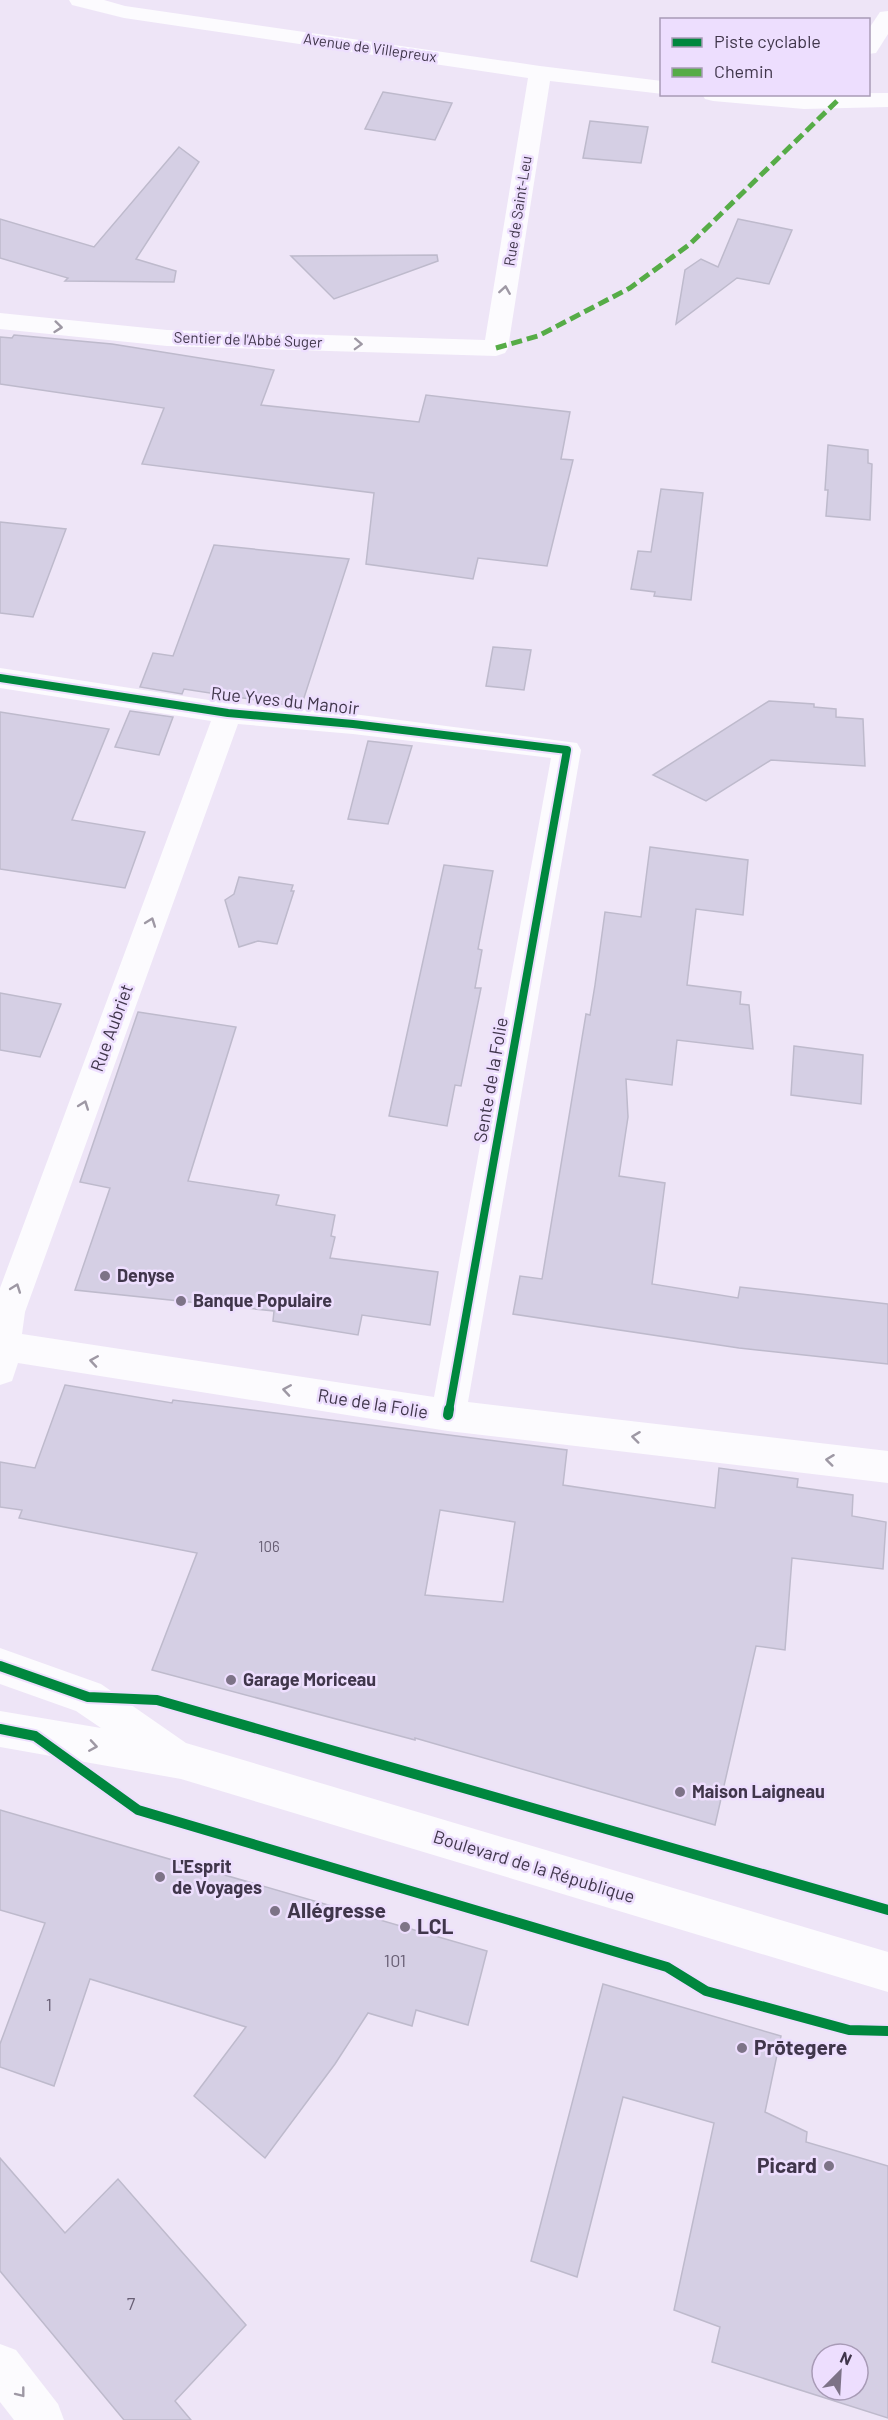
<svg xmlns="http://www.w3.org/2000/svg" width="888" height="2420" viewBox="0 0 888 2420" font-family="Barlow,sans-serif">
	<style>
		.building { fill: #d5cfe4; stroke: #bebacc; stroke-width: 1.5; fill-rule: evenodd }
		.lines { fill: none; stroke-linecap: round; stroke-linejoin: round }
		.minor { fill: #fcfbfe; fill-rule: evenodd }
		.major { fill: #fcfbfe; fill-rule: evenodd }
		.quiet { stroke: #56ac47; stroke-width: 5; stroke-dasharray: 11 5; stroke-linecap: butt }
		.cycleway-far1-casing { stroke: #eddefe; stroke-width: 12 }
		.cycleway-casing { stroke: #eddefe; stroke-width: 14 }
		.cycleway-far1 { stroke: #00873e; stroke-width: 8 }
		.cycleway { stroke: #00873e; stroke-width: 10 }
		.oneway { stroke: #9e98a4 }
		.poi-dot { fill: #7d7387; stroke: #eddefe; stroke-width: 2 }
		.labels { text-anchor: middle; stroke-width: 5; stroke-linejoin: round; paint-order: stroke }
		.far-street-label { font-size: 15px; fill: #40364b; stroke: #eddefe }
		.number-label { font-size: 15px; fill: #685f74 }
		.street-label { font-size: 18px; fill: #40364b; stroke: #eddefe }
		.poi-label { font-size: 18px; font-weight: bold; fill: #40364b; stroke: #eddefe; text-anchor: start }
		.near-number-label { font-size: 18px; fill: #685f74 }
		.near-poi-label { font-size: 21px; font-weight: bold; fill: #40364b; stroke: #eddefe; text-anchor: start }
	</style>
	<rect width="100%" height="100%" fill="#eee5f7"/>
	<g class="building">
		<polygon points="383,92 452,103 435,140 365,129"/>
		<polygon points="590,121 648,127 641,163 583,158"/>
		<polygon points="179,147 199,162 136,259 176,271 174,282 65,281 68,278 0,258 0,219 94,247"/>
		<polygon points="738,219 792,230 769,284 737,278 676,324 685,270 701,259 718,267"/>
		<polygon points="437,255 438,261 334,299 291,256"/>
		<polygon points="14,335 112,344 274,370 261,405 419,422 426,395 570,412 561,459 573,460 547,566 478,558 473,579 366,564 374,493 142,464 164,408 0,384 0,337 12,338"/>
		<polygon points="828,445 868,450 868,463 872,464 870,520 826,516 828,490 825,490"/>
		<polygon points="661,489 703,493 691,600 654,596 655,592 631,589 638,551 651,552"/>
		<polygon points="0,522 66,529 33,617 0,613"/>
		<polygon points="214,545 349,559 301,707 184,689 182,694 140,687 153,653 173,656"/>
		<polygon points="493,647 531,650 524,690 486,686"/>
		<polygon points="769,701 814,704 814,707 836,709 836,717 863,719 865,766 771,760 706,801 653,775"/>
		<polygon points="130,711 173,717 159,755 115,747"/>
		<polygon points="0,712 109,729 72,820 145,832 125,888 0,869"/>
		<polygon points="368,741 412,746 388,824 348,819"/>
		<polygon points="650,847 748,860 743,915 696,909 687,985 741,992 740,1004 749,1005 753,1049 677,1040 672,1085 626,1079 628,1117 619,1176 665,1183 652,1284 738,1298 740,1287 888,1304 888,1364 739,1348 513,1314 520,1276 542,1279 586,1014 590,1015 595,985 605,912 641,917"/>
		<polygon points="444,865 493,871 478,949 482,950 475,988 481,988 461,1086 455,1085 447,1126 389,1116"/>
		<polygon points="239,877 293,885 291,891 294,891 277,944 258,941 239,947 225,900 234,894"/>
		<polygon points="0,993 61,1004 40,1057 0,1050"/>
		<polygon points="138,1012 236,1027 188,1181 279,1195 276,1205 335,1215 331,1236 335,1237 330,1258 438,1272 430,1325 362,1315 358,1335 273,1321 274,1311 75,1290 110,1188 80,1182"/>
		<polygon points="794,1046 863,1055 861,1104 791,1095"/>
		<path d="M65 1385 172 1403 173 1400 567 1450 563 1485 715 1508 719 1468 798 1479 797 1487 853 1495 852 1516 886 1522 883 1569 792 1558 785 1650 756 1646 715 1825 415 1738V1740L152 1670 197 1553 19 1518 22 1510 0 1507V1462L35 1468ZM440 1510 515 1522 503 1602 425 1595Z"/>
		<polygon points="0,1810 487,1951 468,2025 416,2010 412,2026 368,2013 335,2064 265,2158 194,2096 246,2027 90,1979 54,2086 0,2067 0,2044 45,1923 0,1910"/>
		<path d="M603 1984 781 2036 765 2112 807 2132 806 2142 888 2166V2418L712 2362 720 2327 674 2310 714 2123 623 2097 577 2277 531 2261ZM822 2354H858V2390H822Z"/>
		<polygon points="0,2158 65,2233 118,2179 246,2325 175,2401 191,2420 124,2420 0,2271"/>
	</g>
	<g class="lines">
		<g class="minor">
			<polygon points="69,0 104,0 125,6 540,66 662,81 663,94 550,81 508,348 505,353 496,356 167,346 0,329 0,313 167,330 485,340 528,78 124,18 72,5"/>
			<polygon points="888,11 888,34 876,53 868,54 868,30 880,12"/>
			<polygon points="888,93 888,107 804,109 713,101 705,99 702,94"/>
			<path d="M0 668 228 703 353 714 577 743 581 750 468 1402 888 1451V1483L448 1431 18 1363 12 1381 0 1385V1288L211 721 0 688ZM238 724 353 734 551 758 434 1397 22 1334 25 1312Z"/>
			<polygon points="0,2344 16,2350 58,2404 64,2420 14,2420 0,2402"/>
		</g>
		<polygon class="major" points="0,1648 101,1684 186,1743 888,1952 888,1992 181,1779 0,1747 0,1711 101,1728 76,1711 0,1684"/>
		<polyline class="quiet" points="496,348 538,336 630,288 690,244 837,101"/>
		<g class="cycleway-far1-casing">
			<polyline id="cycleway-far1" points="0,678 228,713 353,724 567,750 449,1411"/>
		</g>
		<g class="cycleway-casing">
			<g id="cycleway">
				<polyline points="448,1415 449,1409"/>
				<polyline points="0,1666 88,1697 157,1700 888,1910"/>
				<polyline points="0,1729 35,1736 138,1810 667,1967 706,1991 849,2030 888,2031"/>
			</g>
		</g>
		<use href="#cycleway-far1" class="cycleway-far1"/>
		<use href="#cycleway" class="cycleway"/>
	</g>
	<defs><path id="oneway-chevron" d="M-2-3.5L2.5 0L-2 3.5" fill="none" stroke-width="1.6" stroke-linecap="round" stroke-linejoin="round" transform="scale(1.5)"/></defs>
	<g class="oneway">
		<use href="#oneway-chevron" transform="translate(505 290) rotate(-81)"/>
		<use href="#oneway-chevron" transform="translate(58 327) rotate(6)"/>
		<use href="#oneway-chevron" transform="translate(358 344) rotate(2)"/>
		<use href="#oneway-chevron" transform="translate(151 922) rotate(-70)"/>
		<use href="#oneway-chevron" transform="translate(84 1105) rotate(-70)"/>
		<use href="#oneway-chevron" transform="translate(16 1288) rotate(-70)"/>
		<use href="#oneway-chevron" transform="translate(94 1361) rotate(-171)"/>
		<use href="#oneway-chevron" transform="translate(287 1390) rotate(-171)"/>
		<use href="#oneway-chevron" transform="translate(636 1437) rotate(-173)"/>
		<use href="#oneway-chevron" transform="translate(830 1460) rotate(-173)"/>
		<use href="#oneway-chevron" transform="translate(93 1746) rotate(9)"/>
		<use href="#oneway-chevron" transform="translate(21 2393) rotate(52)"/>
	</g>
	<g class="poi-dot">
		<circle cx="105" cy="1276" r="6"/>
		<circle cx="181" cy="1301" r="6"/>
		<circle cx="231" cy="1680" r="6"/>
		<circle cx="680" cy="1792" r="6"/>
		<circle cx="160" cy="1877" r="6"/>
		<circle cx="275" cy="1911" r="6"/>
		<circle cx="405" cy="1927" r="6"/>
		<circle cx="742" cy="2048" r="6"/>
		<circle cx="829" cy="2166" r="6"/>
	</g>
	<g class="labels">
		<g class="far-street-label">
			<text transform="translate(370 48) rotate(8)" y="5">Avenue de Villepreux</text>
			<text transform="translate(518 211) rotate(-81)" y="5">Rue de Saint-Leu</text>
			<text transform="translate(248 340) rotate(2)" y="5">Sentier de l'Abbé Suger</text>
		</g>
		<g class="number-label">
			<text x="269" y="1552">106</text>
		</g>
		<g class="street-label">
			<text transform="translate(285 701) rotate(6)" y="6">Rue Yves du Manoir</text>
			<text transform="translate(112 1028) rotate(-70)" y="6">Rue Aubriet</text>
			<text transform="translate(491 1080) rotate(-80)" y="6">Sente de la Folie</text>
			<text transform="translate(373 1404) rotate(9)" y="6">Rue de la Folie</text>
			<text transform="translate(534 1867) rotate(17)" y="6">Boulevard de la République</text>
		</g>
		<g class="poi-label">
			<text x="117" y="1282">Denyse</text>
			<text x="193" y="1307">Banque Populaire</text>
			<text x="243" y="1686">Garage Moriceau</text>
			<text x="692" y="1798">Maison Laigneau</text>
			<text x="172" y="1873">L'Esprit<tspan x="172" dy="21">de Voyages</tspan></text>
		</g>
		<g class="near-number-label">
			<text x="395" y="1967">101</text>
			<text x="49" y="2011">1</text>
			<text x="131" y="2310">7</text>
		</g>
		<g class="near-poi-label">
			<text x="287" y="1918">Allégresse</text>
			<text x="417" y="1934">LCL</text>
			<text x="754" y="2055">Prōtegere</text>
			<text x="817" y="2173" text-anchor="end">Picard</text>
		</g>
	</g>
	<rect x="660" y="18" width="210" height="78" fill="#eddefe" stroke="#a89bb6" stroke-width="1.5"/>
	<rect x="672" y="38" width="30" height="9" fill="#00873e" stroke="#a89bb6" stroke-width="1.5"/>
	<text x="714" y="48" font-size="18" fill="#40364b">Piste cyclable</text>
	<rect x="672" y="68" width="30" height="9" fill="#56ac47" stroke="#a89bb6" stroke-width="1.5"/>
	<text x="714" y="78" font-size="18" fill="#40364b">Chemin</text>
	<g transform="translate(840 2372) rotate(24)"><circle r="28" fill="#eddefe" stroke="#a89bb6" stroke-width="1.5"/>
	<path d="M0-4.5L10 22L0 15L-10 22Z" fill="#7d7387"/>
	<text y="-9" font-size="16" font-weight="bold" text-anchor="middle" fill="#40364b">N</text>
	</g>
</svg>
